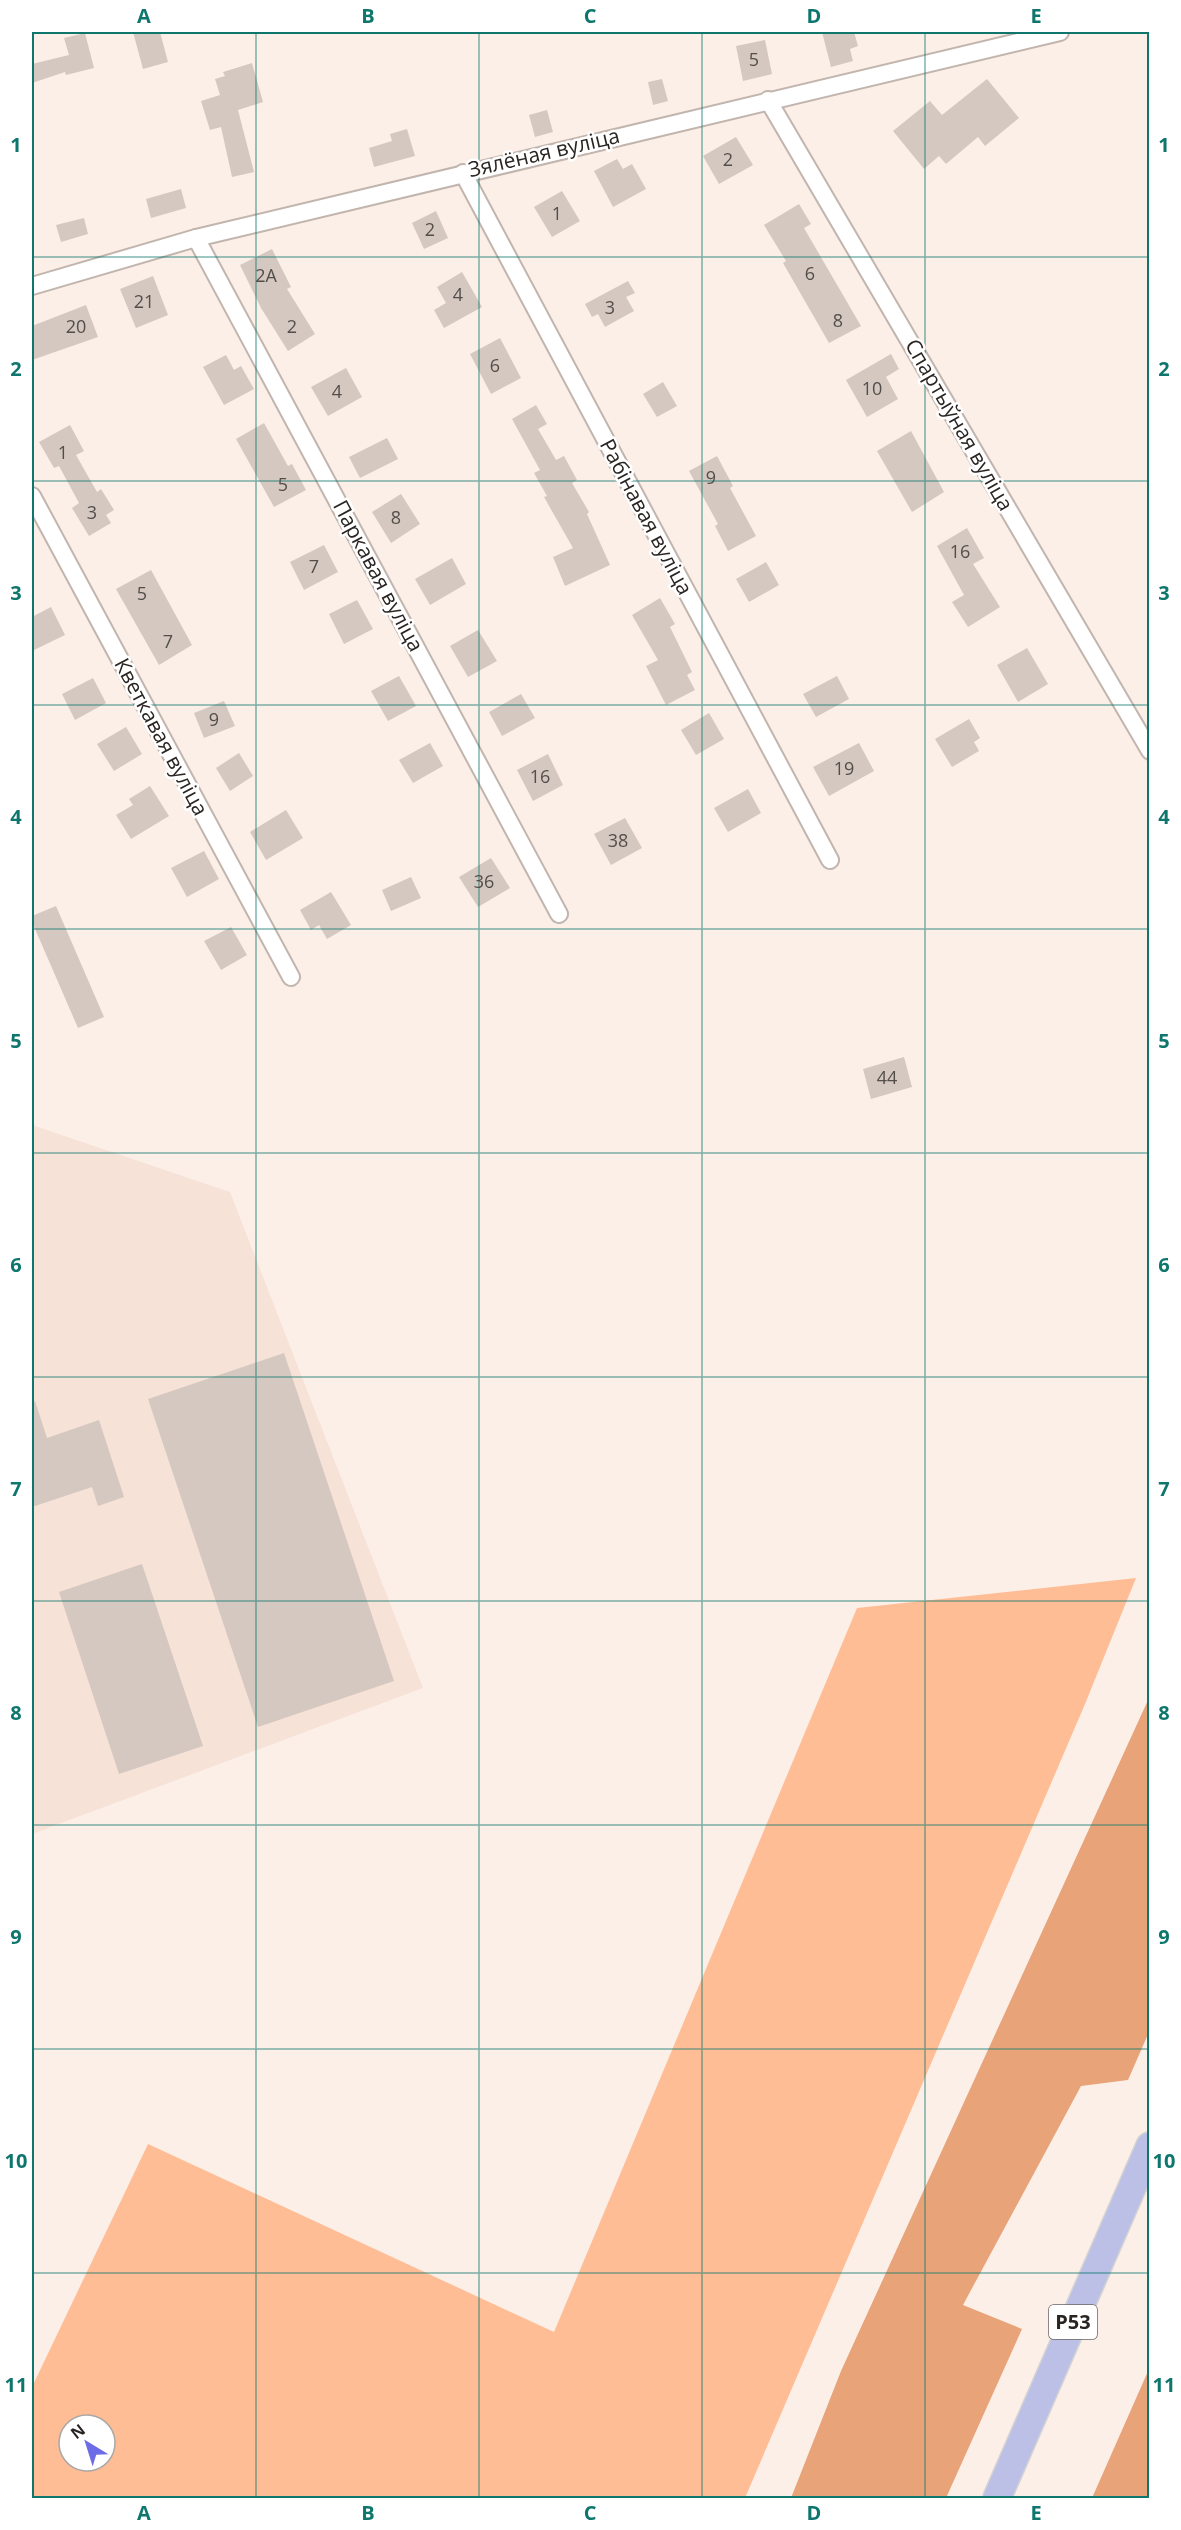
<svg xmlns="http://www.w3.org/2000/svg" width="1181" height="2530" viewBox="0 0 1181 2530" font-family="'Open Sans',sans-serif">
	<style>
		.built { fill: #f6e2d7 }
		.green { fill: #ffbd96; fill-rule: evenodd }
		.forest { fill: #e8a379 }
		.building { fill: #d4c8c1 }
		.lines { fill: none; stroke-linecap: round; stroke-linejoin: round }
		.minor-casing { stroke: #c1b5ae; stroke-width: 20 }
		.primary-casing { stroke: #d4d3d3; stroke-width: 30 }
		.minor { stroke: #fff; stroke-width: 16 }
		.primary { stroke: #bcc0e7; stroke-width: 27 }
		.grid { fill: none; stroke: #0f766e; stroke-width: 1.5; stroke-opacity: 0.55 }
		.labels { text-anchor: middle; stroke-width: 5; stroke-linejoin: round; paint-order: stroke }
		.number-label { font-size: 18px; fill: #544e4a }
		.shield { fill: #fff; stroke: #6a6665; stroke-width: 1.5 }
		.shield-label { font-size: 20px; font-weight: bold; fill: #2a2523 }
		.street-label { font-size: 21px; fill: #2a2523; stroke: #fff }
		.neatline { fill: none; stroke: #0f766e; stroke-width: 2 }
		.grid-label { font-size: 20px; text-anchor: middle; font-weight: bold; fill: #0f766e }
	</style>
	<rect width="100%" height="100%" fill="#fcefe8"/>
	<polygon class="built" points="32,1125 230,1192 423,1688 32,1834"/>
	<path class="green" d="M1136 1578 1085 1704 745 2498H32V2387L148 2144 554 2332 857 1608ZM69 2425H105V2461H69Z"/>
	<g class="forest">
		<polygon points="1149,1698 1149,2032 1128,2080 1081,2086 963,2305 1022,2329 946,2498 791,2498 841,2371"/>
		<polygon points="1149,2369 1149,2498 1092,2498"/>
	</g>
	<g class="building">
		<polygon points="133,32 160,32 168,62 143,69"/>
		<polygon points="822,32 854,32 858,46 850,49 853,61 831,67"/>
		<polygon points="85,33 94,68 66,75 65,72 32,83 32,64 69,55 64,38"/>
		<polygon points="765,40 772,74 743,81 736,46"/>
		<polygon points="252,63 263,102 238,110 254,172 232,177 221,127 210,130 201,101 220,95 215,79 225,76 223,72"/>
		<polygon points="662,79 668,101 653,105 648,82"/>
		<polygon points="987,79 1019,118 985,146 978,137 946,164 939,156 924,169 893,131 930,101 942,115"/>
		<polygon points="547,110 553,132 535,137 529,115"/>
		<polygon points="407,129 415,156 374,167 369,148 392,141 390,134"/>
		<polygon points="736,137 753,165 719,184 703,156"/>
		<polygon points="617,159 623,169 632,164 646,189 613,207 594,171"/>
		<polygon points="181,189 186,208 151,218 146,199"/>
		<polygon points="562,191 580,221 552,237 534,207"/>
		<polygon points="799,204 811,224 804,228 861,326 829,343 783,263 786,261 764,225"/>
		<polygon points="436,211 448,238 424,249 412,223"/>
		<polygon points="84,218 88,234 61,242 56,225"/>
		<polygon points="272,249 291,287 287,289 315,334 288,351 261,308 240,265"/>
		<polygon points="462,272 482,307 444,328 434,310 446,303 437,287"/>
		<polygon points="153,276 168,315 136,328 120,289"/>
		<polygon points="628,281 635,293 626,297 634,311 605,327 598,314 592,317 585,304"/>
		<polygon points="86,305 98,337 32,360 32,326"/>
		<polygon points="500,338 521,378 491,394 470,354"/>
		<polygon points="891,354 899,369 886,377 898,399 867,417 846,380"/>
		<polygon points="226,355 234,370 241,366 254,389 224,405 203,367"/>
		<polygon points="346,368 362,397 328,416 311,387"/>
		<polygon points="663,382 677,406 657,417 643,394"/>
		<polygon points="536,405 547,424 538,429 556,460 564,456 577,480 572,483 589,512 587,514 610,565 565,586 553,557 573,548 544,497 547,496 534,473 540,470 512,419"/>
		<polygon points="264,423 288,466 292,464 306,490 274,507 236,439"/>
		<polygon points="70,425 84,451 76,455 97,492 101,489 114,510 106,515 111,523 89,536 72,508 79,503 59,466 54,468 39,442"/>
		<polygon points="911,431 944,492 912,512 877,451"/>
		<polygon points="387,438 398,459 360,478 349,457"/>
		<polygon points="717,456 733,486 730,488 756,536 728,551 715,526 718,524 689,471"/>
		<polygon points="401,494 420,524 391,543 372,512"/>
		<polygon points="967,528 984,558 973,564 1000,607 968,627 952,602 964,595 937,546"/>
		<polygon points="324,545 338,572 304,590 290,562"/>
		<polygon points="452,558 466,584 430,605 415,579"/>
		<polygon points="766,562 779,585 749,602 736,579"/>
		<polygon points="151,570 192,645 159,665 116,589"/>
		<polygon points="660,598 675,624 670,627 692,672 687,675 695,690 666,705 646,666 658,660 632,615"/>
		<polygon points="357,600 373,629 344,644 329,614"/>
		<polygon points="51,607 65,635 32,651 32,617"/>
		<polygon points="478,630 497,661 468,677 450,646"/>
		<polygon points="1027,648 1048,684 1018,702 997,665"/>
		<polygon points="399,676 416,706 388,721 371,691"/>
		<polygon points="837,676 849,699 816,717 803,694"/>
		<polygon points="93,678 106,703 75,720 62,694"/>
		<polygon points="521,694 535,718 502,736 489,712"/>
		<polygon points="224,701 235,726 204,738 194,713"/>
		<polygon points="709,713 724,739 696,755 681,730"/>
		<polygon points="969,719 980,738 974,742 979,751 952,767 935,739"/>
		<polygon points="126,727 142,754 114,771 97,744"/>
		<polygon points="430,743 443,766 413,783 399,760"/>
		<polygon points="859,743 874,771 829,796 813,767"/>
		<polygon points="239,753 253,776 230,791 216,768"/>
		<polygon points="548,754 563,785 533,801 517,770"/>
		<polygon points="150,786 169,816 131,839 116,815 133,805 129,799"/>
		<polygon points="748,789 761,813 728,832 714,808"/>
		<polygon points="286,810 303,838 266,860 250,832"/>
		<polygon points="625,818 642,848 611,865 594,834"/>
		<polygon points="204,851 219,879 187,897 171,868"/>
		<polygon points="491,858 510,888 478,907 459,877"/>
		<polygon points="411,877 421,898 391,911 382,890"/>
		<polygon points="331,892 351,925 327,939 319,925 311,930 300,910"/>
		<polygon points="56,906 104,1017 78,1028 32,922 32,916"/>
		<polygon points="231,927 247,955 221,970 204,941"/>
		<polygon points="904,1057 912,1087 871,1099 863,1069"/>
		<polygon points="284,1353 394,1681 258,1727 148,1399"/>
		<polygon points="35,1401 47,1438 99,1420 124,1497 98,1506 92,1487 32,1507 32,1402"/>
		<polygon points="142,1564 203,1746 119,1774 59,1592"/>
	</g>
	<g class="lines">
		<g class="minor-casing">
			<g id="minor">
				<polyline points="768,100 1150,751"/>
				<polyline points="463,173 830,860"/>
				<polyline points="196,238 559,914"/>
				<polyline points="32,286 196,238 1060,32"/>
				<polyline points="32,496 291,977"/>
			</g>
		</g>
		<g class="primary-casing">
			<polyline id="primary" points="997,2498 1150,2146"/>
		</g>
		<use href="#minor" class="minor"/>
		<use href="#primary" class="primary"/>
	</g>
	<path class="grid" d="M256 32V2498M479 32V2498M702 32V2498M925 32V2498M32 257H1150M32 481H1150M32 705H1150M32 929H1150M32 1153H1150M32 1377H1150M32 1601H1150M32 1825H1150M32 2049H1150M32 2273H1150"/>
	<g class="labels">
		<g class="number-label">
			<text x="754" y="66">5</text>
			<text x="728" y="166">2</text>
			<text x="557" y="220">1</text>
			<text x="430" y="236">2</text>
			<text x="810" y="280">6</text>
			<text x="266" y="282">2А</text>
			<text x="458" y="301">4</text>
			<text x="144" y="308">21</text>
			<text x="610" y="314">3</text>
			<text x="838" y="327">8</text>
			<text x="76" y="333">20</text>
			<text x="292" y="333">2</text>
			<text x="495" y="372">6</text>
			<text x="872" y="395">10</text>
			<text x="337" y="398">4</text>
			<text x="63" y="459">1</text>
			<text x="711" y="484">9</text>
			<text x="283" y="491">5</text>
			<text x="92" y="519">3</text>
			<text x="396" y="524">8</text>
			<text x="960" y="558">16</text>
			<text x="314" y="573">7</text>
			<text x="142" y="600">5</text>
			<text x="168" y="648">7</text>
			<text x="214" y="726">9</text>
			<text x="844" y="775">19</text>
			<text x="540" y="783">16</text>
			<text x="618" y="847">38</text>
			<text x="484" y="888">36</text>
			<text x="887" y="1084">44</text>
		</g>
		<rect class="shield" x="1049" y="2305" width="48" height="34" rx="4.5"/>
		<g class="shield-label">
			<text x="1073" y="2329">Р53</text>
		</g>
		<g class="street-label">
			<text transform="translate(544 153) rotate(-13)" y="7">Зялёная вуліца</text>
			<text transform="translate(959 425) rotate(60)" y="7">Спартыўная вуліца</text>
			<text transform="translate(646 517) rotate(62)" y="7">Рабінавая вуліца</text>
			<text transform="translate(378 576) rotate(62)" y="7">Паркавая вуліца</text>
			<text transform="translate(161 737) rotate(62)" y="7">Кветкавая вуліца</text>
		</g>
	</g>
	<rect width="1181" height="2530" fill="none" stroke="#ffffff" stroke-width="66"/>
	<g transform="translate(87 2443) rotate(322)"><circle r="28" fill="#ffffff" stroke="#aaa8a7" stroke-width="1.5"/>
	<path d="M0-4.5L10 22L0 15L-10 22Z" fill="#6c6ce6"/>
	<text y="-9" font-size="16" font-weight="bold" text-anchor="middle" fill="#2a2523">N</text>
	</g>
	<rect x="33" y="33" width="1115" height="2464" class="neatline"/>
	<g class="grid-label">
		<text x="144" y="23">A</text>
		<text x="368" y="23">B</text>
		<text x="590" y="23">C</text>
		<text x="814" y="23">D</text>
		<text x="1036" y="23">E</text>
		<text x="16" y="152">1</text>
		<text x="1164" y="152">1</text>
		<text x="16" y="376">2</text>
		<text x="1164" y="376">2</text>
		<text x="16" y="600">3</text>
		<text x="1164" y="600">3</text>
		<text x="16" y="824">4</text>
		<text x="1164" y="824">4</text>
		<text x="16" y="1048">5</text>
		<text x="1164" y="1048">5</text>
		<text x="16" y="1272">6</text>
		<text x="1164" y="1272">6</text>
		<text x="16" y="1496">7</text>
		<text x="1164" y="1496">7</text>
		<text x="16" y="1720">8</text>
		<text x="1164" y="1720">8</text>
		<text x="16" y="1944">9</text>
		<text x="1164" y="1944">9</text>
		<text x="16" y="2168">10</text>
		<text x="1164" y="2168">10</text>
		<text x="16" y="2392">11</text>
		<text x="1164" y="2392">11</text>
		<text x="144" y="2520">A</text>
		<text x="368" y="2520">B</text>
		<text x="590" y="2520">C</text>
		<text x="814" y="2520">D</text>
		<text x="1036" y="2520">E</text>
	</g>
</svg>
